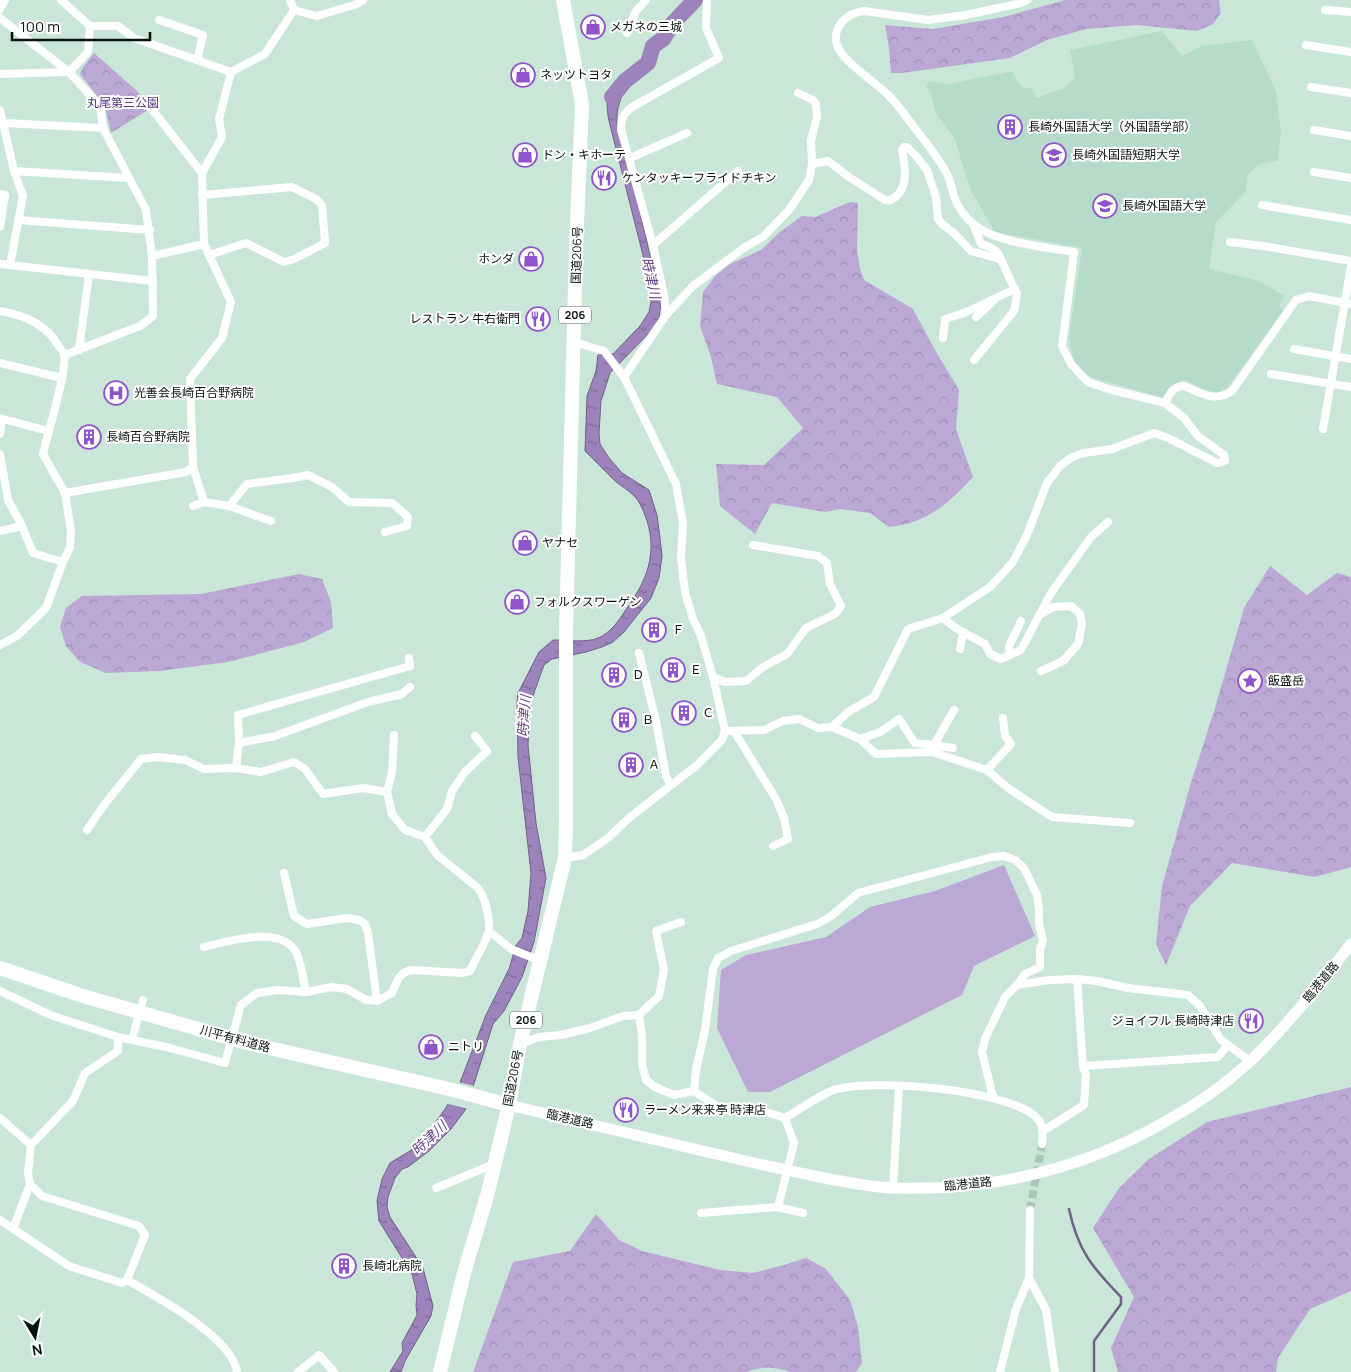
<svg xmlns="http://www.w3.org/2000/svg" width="1351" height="1372" viewBox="0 0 1351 1372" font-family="Manrope,'Noto Sans JP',sans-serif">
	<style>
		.built { fill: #b7dbca }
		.forest { fill: url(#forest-crowns) }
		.garden { fill: #bba8d4 }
		.water { fill: url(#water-ripples); stroke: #706188 }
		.pier { fill: #cae6d8 }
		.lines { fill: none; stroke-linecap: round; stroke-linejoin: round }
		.stream { stroke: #706188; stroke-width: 2.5 }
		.river { stroke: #9c83bc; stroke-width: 16 }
		.street-tunnel { stroke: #adc6ba; stroke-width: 8; stroke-dasharray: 8 4; stroke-linecap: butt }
		.street { stroke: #fff; stroke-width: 8 }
		.secondary { stroke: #fff; stroke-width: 11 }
		.highway { stroke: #fff; stroke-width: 14 }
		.labels { text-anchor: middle; stroke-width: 4; stroke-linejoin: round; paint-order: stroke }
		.shield { fill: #fff; stroke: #525956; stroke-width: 1 }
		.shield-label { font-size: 11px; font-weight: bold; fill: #08120e }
		.poi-label { font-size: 12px; fill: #08120e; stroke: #fff; text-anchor: start }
		.park-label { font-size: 12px; fill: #59377e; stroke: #fff }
		.street-label { font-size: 12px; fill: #08120e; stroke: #fff }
		.water-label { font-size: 14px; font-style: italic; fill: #623f87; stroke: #fff }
	</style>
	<defs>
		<pattern id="forest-crowns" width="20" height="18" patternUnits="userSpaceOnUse" patternTransform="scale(1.25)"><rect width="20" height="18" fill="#bba8d4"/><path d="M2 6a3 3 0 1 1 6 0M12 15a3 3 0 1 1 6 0" fill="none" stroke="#9f90b5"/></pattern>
		<pattern id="water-ripples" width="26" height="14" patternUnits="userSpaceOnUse" patternTransform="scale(1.25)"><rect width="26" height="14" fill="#9c83bc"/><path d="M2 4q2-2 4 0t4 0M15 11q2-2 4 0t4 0" fill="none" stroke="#7d6a97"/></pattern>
	</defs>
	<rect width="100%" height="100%" fill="#cae6d8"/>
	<polygon class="built" points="1162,31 1182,56 1201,46 1252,40 1276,92 1281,132 1278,160 1260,164 1248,174 1246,191 1216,222 1209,269 1259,281 1284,296 1279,306 1283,311 1227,388 1216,393 1203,389 1184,380 1170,386 1163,398 1091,377 1077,368 1072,355 1069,338 1082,248 995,232 971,191 954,137 936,114 931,94 926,85 930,81 948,84 1012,71 1022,87 1032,89 1036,98 1064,88 1075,78 1070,50"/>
	<g class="forest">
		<polygon points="1066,0 1219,0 1221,13 1213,24 1197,31 1137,25 1086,29 1047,40 1010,58 902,73 891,73 889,48 885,25 933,29 1003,17"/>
		<polygon points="94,53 136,90 151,108 111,133 105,106 80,74 83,67"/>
		<path d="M850 202 858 203 857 250 860 269 864 280 913 309 935 350 959 390 956 429 973 477C948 504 927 523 889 527L870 513 841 509 825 512 772 503 755 534 720 506 716 464 764 465 803 428 777 397 717 384 711 357 700 326 703 292 716 275 730 264 761 250 780 232 802 216 815 217Z"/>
		<polygon points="1270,566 1307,595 1337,573 1351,577 1351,867 1315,877 1232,863 1190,906 1166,965 1156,944 1162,886 1190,786 1215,708 1244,608"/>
		<polygon points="299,574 322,579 331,602 333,628 304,642 228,662 160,671 106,673 80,662 66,646 60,627 66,608 82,596 201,594"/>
		<polygon points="1351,1087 1351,1291 1310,1309 1278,1358 1276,1372 1118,1372 1111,1348 1134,1297 1093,1228 1119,1188 1149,1159 1207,1122"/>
		<path d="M596 1214 619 1240 642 1251 720 1270 753 1273 784 1265 806 1258 826 1269 850 1300 858 1327 862 1363 856 1372H790C777 1367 760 1366 747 1372H473L513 1262 570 1251Z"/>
	</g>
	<polygon class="garden" points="1004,865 1035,936 974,966 962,995 770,1092 748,1092 717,1028 721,970 746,955 826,937 870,907 935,891"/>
	<path class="water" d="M625 78 629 82C621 96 616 108 617 124L636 194 661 304 659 317 654 328 610 373 601 401 599 433 600 444 609 458 622 473 649 490 657 515 660 538 662 556 659 578 651 598 624 632 613 642 602 647 586 652 552 659 544 665 530 704 528 745 536 823 546 878 534 942 522 977 504 1011 493 1024 466 1109 451 1129 429 1151 408 1167 402 1169 395 1178 388 1197 387 1207 390 1217 423 1268 433 1306 431 1316 405 1361 401 1372H390L403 1351 402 1343 417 1315 416 1305 417 1294 412 1274 379 1221 377 1201 382 1179 390 1163 410 1151 428 1133 445 1109 459 1085 486 1015 509 969 516 945 522 938 528 911 531 873 518 757 517 702 518 693 539 652 553 640C565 640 587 643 598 638 610 633 618 622 625 611 650 577 661 545 640 504 635 494 624 488 615 481 605 471 595 461 585 451L587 396 596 371 598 355 613 354 640 326 649 312 651 302 643 255 609 121C607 110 606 101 609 90Z"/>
	<polygon class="pier" points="458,1082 474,1086 468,1109 445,1103"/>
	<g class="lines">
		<path class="stream" d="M1069 1209C1078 1251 1092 1267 1121 1297V1304L1094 1341V1372"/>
		<polyline class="river" points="612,97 625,81 648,63 653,46 663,39 673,23 695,0"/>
		<polyline class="street-tunnel" points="1030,1210 1042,1144"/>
		<g class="street">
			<polyline points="61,0 90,26"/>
			<polyline points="290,0 294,10"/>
			<polyline points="0,9 5,0"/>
			<polyline points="294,10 317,16 357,4 363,0"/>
			<polyline points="1325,10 1351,12"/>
			<polyline points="0,18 69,72 100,106 103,128 146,210 152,256 153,316 140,326 65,355"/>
			<polyline points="159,20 203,35 197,60"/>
			<polyline points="627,33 636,11 646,0"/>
			<polyline points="1306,45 1351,52"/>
			<polyline points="0,74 69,72 88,52 90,26 118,26 134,38 231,72"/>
			<polyline points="1311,87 1351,93"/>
			<polyline points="151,108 202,173"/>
			<polyline points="0,110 14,171 23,196 10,265"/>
			<polyline points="4,123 103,128"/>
			<polyline points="1314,130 1351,136"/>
			<polyline points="630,158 687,133"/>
			<path d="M812 164 828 161 849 177 885 200H891C910 190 905 167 902 149L904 147H907L917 157 927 170 936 197 938 219 942 224 954 233 971 251 1000 259"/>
			<polyline points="14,171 128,178"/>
			<polyline points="1314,172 1351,178"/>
			<polyline points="0,194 5,195 0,227"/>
			<polyline points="202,195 292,187 316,199 322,205 325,243 294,259 284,262 246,243 209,255"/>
			<polyline points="1262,205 1351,220"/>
			<polyline points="18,220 150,230"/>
			<polyline points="973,224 981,244 992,248 998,253 1017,294 1014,311 974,360"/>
			<polyline points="1230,242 1263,246 1351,261"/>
			<polyline points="653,245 738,171"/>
			<polyline points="152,256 204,244"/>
			<polyline points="0,264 153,281"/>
			<path d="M0 311C24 315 46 324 58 345 60 348 64 352 64 355 68 368 47 436 43 454L65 493 71 531 70 547 63 562 33 553 22 526 0 531"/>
			<path d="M666 315 664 295 653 245 621 130C621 119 623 114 632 107L719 58 706 28 707 0"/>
			<polyline points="976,317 993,301"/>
			<polyline points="943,338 945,319 964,313 1015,289"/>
			<polyline points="1294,349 1351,359"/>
			<polyline points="79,350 89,274"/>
			<polyline points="0,363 62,378"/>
			<polyline points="1271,374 1351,387"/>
			<polyline points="624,377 666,315 693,286 745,247 763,237 789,210 809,180 812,164 811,140 817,117 816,104 813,100 798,93"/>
			<path d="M1165 403C1170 394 1173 386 1184 386 1202 393 1214 403 1232 391L1296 300 1309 296 1351 304"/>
			<polyline points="0,418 48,431"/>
			<polyline points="1323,429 1351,266"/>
			<polyline points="0,434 2,419"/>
			<polyline points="0,454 8,500 22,526"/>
			<polyline points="193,467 204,502"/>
			<polyline points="65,493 186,472 193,467 190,379 222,338 231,302 204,244 202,173 222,137 219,119 231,72 265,54 294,10"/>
			<polyline points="193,506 204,502 229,506 271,521"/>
			<polyline points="229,506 247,484 293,478 308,475 332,487 349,502 392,503 408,517 407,526 385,532"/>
			<polyline points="1041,614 1053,607 1071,606 1080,614 1082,624 1078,644 1063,661 1041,671"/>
			<polyline points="943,618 957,629 985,644 990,654 1001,659 1021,650 1051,593 1091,537 1108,522"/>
			<polyline points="0,645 17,636 46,608 63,562"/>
			<polyline points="960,649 963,632"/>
			<polyline points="639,653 656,721 666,776 671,785"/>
			<polyline points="1010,655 1009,646 1021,621"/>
			<polyline points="713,677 725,682 746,681 763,667 787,654 806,628 835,614 841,606 830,584 827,563 818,556 753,545"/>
			<polyline points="832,727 860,739 876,754 932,752 987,770 1011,744 1005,736 1003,718"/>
			<path d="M725 731 764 730 783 721 799 719 818 728 832 727 848 712 874 697 908 629 943 618 990 587 1013 562 1027 535 1047 483 1060 466 1072 457 1084 453 1112 449 1154 433 1168 438 1217 463 1225 461 1224 455 1198 436 1184 418 1165 403 1108 389 1088 382 1071 364 1062 346 1074 252C1049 248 998 242 979 228 969 222 959 210 955 199 952 191 951 182 947 174 938 157 926 142 914 127 906 117 898 104 888 95 875 82 842 61 837 45 832 26 847 13 864 11L928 20 966 15 1021 3 1027 0"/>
			<polyline points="734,731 776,799 784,818 788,839 773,846"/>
			<polyline points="860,739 880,732 899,719 915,743 934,745 954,710"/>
			<polyline points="239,743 275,736 368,702 402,694 410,687"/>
			<polyline points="934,745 953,748"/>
			<polyline points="236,768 239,743 238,715 410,666 409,658"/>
			<polyline points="987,770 1008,788 1052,817 1130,823"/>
			<polyline points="387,792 392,772 394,735"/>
			<path d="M87 830 104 805 141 759 158 757 185 760 204 769 236 768 261 772 294 762 305 769 323 794 363 788 387 792 392 814 405 830 425 837 437 855 478 888C485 896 490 919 489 930 488 939 474 961 470 971L462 973 412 970C399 972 397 981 392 993L377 1001 366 1000 347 989 332 987 306 992 278 990 257 993 241 1005 225 1063 166 1047 118 1037"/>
			<polyline points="425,837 447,809 452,791 465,772 487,751 475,736"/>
			<polyline points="565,858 583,855 608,838 629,818 697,765 722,740 725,731 713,677 701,636 693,619 685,592 681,558 683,523 676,484 624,377 604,351 574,342"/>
			<polyline points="284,873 294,916 307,924 347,918 359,920 365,924 368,933 377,1001"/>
			<polyline points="489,931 511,949 541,961"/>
			<path d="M204 947C228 941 283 924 297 954 302 966 303 980 306 992"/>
			<polyline points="0,991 53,1016 118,1037 118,1051 85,1073 73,1101 31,1145"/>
			<polyline points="639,1015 659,996 664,970 656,931 681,922"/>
			<polyline points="133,1036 143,1000"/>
			<path d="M520 1044 539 1037 561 1035 590 1028 623 1016 639 1015 642 1036V1064L646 1080 655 1087 674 1095 694 1091 718 1107 760 1110 785 1118C799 1110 815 1098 831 1091 867 1077 1011 1089 1038 1119 1044 1126 1043 1136 1042 1144"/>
			<polyline points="1083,1066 1218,1057 1228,1045"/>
			<polyline points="694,1091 696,1070 705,1030 713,969 718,958 731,951 817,924 830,917 858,893 992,857 1004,856 1015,860 1024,868 1037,895 1039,909 1039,923 1043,941 1040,949 1040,967 1025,974 1017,985"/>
			<polyline points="993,1097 982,1052 985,1039 1005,997 1017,985 1049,980 1077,979 1097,981 1128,988 1188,995 1200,1006 1221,1040 1250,1061"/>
			<polyline points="0,1118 31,1145 28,1174 30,1184 42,1196 139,1226 145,1235 127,1280"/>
			<polyline points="1043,1131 1084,1105 1086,1075 1083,1066 1077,979"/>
			<polyline points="436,1188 494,1164"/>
			<polyline points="893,1188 899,1086"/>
			<polyline points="778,1207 794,1143 785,1118"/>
			<polyline points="701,1213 778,1207 803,1213"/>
			<path d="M0 1220 69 1266 122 1283 127 1280C156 1296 233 1338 237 1372"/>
			<polyline points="13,1229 30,1184"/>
			<polyline points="1029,1278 1046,1310 1055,1372"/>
			<polyline points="298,1372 319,1355 334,1372"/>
			<polyline points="1000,1372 1016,1309 1029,1278 1030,1210"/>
		</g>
		<path class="secondary" d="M509 1105C583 1122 658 1140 733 1158 767 1166 800 1173 834 1180 854 1183 875 1188 895 1188 993 1191 1085 1169 1170 1119 1197 1104 1223 1086 1246 1065 1285 1029 1318 986 1351 944"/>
		<g class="highway">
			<polyline points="0,968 83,996 247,1043 449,1089 509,1105"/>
			<polyline points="440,1372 464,1273 487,1196 509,1105 520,1044 565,858 566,821 566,633 576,247 582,104 563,0"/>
		</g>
	</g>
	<defs>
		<g id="shop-ring" transform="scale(1.25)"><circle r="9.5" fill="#fff" stroke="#8f54cb" stroke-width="1.5"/><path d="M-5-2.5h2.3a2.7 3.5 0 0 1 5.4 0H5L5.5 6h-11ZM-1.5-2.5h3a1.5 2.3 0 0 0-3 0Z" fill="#8f54cb"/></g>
		<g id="building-ring" transform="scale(1.25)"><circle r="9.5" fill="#fff" stroke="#8f54cb" stroke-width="1.5"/><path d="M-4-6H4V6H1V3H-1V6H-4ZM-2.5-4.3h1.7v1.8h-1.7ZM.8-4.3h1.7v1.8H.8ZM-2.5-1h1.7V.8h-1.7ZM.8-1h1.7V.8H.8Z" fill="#8f54cb"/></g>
		<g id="university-ring" transform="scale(1.25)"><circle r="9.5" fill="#fff" stroke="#8f54cb" stroke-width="1.5"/><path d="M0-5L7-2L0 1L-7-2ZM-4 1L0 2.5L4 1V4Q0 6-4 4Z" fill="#8f54cb"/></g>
		<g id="restaurant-ring" transform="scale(1.25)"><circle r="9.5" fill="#fff" stroke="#8f54cb" stroke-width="1.5"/><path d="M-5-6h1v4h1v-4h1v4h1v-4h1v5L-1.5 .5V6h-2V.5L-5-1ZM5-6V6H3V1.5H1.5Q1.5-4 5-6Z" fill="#8f54cb"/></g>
		<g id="hospital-ring" transform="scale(1.25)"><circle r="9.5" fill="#fff" stroke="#8f54cb" stroke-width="1.5"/><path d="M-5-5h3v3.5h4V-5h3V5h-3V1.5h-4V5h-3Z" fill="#8f54cb"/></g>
		<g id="sight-ring" transform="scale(1.25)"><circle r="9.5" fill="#fff" stroke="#8f54cb" stroke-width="1.5"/><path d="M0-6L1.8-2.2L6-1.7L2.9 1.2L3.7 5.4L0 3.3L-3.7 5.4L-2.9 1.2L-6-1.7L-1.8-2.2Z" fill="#8f54cb"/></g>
	</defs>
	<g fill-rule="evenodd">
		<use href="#shop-ring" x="593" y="27"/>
		<use href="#shop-ring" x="523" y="75"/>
		<use href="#building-ring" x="1010" y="127"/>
		<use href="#shop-ring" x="525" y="155"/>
		<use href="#university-ring" x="1054" y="155"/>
		<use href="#restaurant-ring" x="604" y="178"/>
		<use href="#university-ring" x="1105" y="206"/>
		<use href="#shop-ring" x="531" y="259"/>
		<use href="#restaurant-ring" x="538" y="319"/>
		<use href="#hospital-ring" x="116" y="393"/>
		<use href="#building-ring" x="89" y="437"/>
		<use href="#shop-ring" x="525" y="543"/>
		<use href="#shop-ring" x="517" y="602"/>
		<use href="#building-ring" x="654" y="630"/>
		<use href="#building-ring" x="673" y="670"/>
		<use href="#building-ring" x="614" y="675"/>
		<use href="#sight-ring" x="1250" y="681"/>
		<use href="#building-ring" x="684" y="713"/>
		<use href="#building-ring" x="624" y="720"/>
		<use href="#building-ring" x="631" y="765"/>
		<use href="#restaurant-ring" x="1251" y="1021"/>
		<use href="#shop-ring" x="431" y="1047"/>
		<use href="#restaurant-ring" x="626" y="1110"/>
		<use href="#building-ring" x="344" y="1266"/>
	</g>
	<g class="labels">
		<g class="shield">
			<rect x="559" y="306.5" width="32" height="17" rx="4"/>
			<rect x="510" y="1011.5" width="32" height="17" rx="4"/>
		</g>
		<g class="shield-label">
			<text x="575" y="319">206</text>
			<text x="526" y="1024">206</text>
		</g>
		<g class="poi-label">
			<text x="610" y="31">メガネの三城</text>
			<text x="540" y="79">ネッツトヨタ</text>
			<text x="1028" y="131">長崎外国語大学（外国語学部）</text>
			<text x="542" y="159">ドン・キホーテ</text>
			<text x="1072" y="159">長崎外国語短期大学</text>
			<text x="622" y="182">ケンタッキーフライドチキン</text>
			<text x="1122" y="210">長崎外国語大学</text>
			<text x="514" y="263" text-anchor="end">ホンダ</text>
			<text x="520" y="323" text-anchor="end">レストラン 牛右衛門</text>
			<text x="134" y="397">光善会長崎百合野病院</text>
			<text x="106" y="441">長崎百合野病院</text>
			<text x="542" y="547">ヤナセ</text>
			<text x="534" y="606">フォルクスワーゲン</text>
			<text x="672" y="634">Ｆ</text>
			<text x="690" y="674">Ｅ</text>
			<text x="632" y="679">Ｄ</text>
			<text x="1268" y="685">飯盛岳</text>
			<text x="702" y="717">Ｃ</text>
			<text x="642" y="724">Ｂ</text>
			<text x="648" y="769">Ａ</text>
			<text x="1234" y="1025" text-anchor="end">ジョイフル 長崎時津店</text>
			<text x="448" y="1051">ニトリ</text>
			<text x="644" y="1114">ラーメン来来亭 時津店</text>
			<text x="362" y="1270">長崎北病院</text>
		</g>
		<g class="park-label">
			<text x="123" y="107">丸尾第三公園</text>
		</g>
		<g class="street-label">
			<text transform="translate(577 255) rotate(-88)" y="4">国道206号</text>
			<text transform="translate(1321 982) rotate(-51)" y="4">臨港道路</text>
			<text transform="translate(235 1039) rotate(15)" y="4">川平有料道路</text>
			<text transform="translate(513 1078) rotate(-79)" y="4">国道206号</text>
			<text transform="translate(570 1119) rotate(13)" y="4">臨港道路</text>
			<text transform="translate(968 1184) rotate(-6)" y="4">臨港道路</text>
		</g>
		<g class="water-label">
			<text transform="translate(651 278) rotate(77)" y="5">時津川</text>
			<text transform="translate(524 716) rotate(-85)" y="5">時津川</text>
			<text transform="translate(429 1138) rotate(-43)" y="5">時津川</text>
		</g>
	</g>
	<g transform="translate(35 1337) rotate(170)" stroke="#ffffff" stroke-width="4" paint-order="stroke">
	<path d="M0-4L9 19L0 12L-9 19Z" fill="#08120e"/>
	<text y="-8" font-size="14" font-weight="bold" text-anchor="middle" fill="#08120e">N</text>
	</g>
	<path d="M12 32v8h138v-8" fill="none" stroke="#08120e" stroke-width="2.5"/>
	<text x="20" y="32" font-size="15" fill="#08120e" stroke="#ffffff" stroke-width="4" paint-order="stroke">100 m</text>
</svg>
